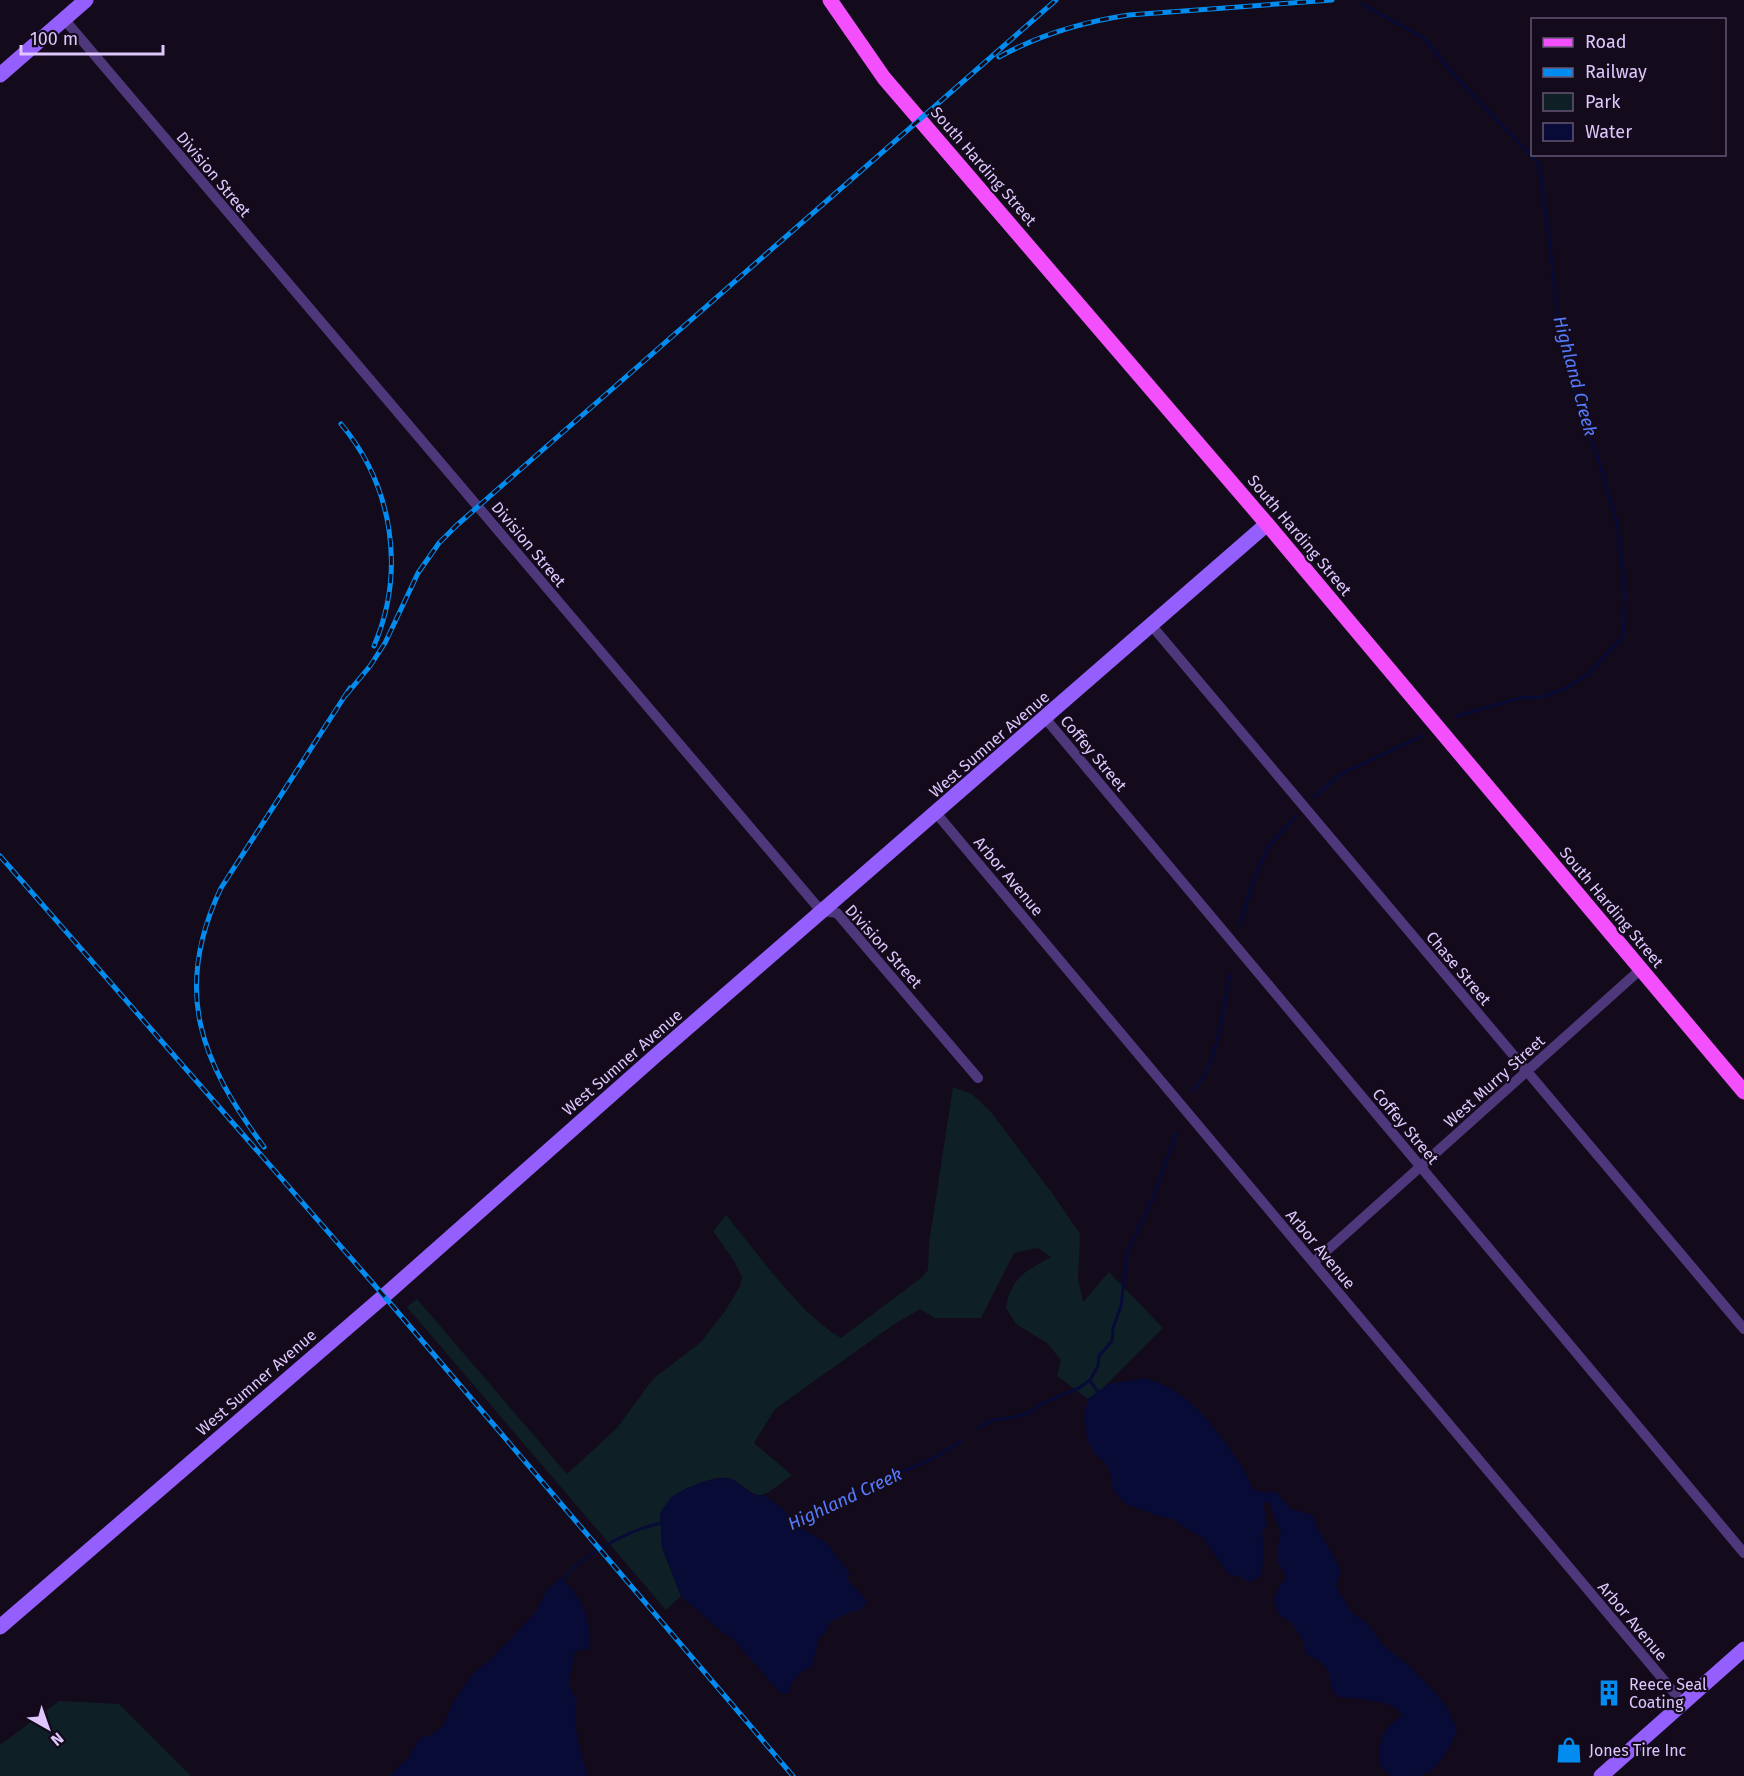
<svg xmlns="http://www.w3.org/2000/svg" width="1744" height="1776" viewBox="0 0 1744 1776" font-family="'Fira Sans',sans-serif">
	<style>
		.green { fill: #0e1f26 }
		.water { fill: #090b37 }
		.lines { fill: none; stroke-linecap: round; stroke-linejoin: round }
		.stream { stroke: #090b37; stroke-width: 3 }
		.street { stroke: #4f377b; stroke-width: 10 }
		.secondary { stroke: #955ffd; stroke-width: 15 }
		.primary { stroke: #f34ffd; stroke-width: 15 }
		.rail-casing { stroke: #038cef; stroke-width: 5 }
		.rail { stroke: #130b1c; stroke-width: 3; stroke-dasharray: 9; stroke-linecap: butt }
		.labels { text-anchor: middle; stroke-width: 4.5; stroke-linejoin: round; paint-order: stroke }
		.street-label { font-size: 16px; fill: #dfc7fe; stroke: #130b1c }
		.poi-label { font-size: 16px; fill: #dfc7fe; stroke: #130b1c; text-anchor: start }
		.water-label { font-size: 18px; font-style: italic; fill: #567bfd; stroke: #130b1c }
	</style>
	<rect width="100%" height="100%" fill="#130b1c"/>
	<g class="green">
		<path d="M953 1087 972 1094 991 1112 1052 1193 1080 1234 1078 1279 1083 1302 1109 1272 1163 1328 1104 1387 1088 1399 1057 1376 1061 1360 1047 1343 1016 1324 1006 1308C1011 1277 1026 1271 1051 1257L1038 1248 1014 1253 981 1318H935L920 1309 893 1325 775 1409 754 1443 792 1475C783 1481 773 1491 764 1494 752 1499 742 1482 731 1479 717 1474 698 1484 685 1489L661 1534 662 1548 681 1596 666 1610 407 1307 417 1299 567 1474 617 1428 653 1379 701 1342 725 1311 740 1286 742 1277 734 1261 713 1231 726 1215C758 1253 798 1313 841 1338L921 1278 928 1270 929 1243Z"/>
		<polygon points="59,1701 119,1704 191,1776 0,1776 0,1745"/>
	</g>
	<g class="water">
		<path d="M1145 1378C1193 1392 1216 1429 1243 1468 1247 1474 1250 1489 1257 1491 1262 1493 1271 1492 1276 1492L1291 1509 1313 1515 1317 1527 1341 1570 1336 1586 1351 1612 1368 1624 1383 1645 1412 1668 1445 1704 1457 1730C1451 1746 1438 1772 1419 1776 1410 1776 1399 1776 1390 1776L1379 1764C1379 1739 1381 1730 1402 1716 1396 1699 1355 1699 1338 1697 1329 1687 1332 1686 1329 1674 1326 1664 1315 1658 1306 1654L1303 1640 1291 1622 1279 1615 1273 1600 1280 1585 1285 1579 1284 1572 1278 1563V1547L1281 1533 1269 1503 1263 1502 1267 1525 1262 1532 1264 1553 1261 1576 1248 1583 1243 1578 1228 1574 1202 1536 1195 1534 1172 1519 1158 1516 1126 1504 1113 1490 1110 1472 1106 1464 1094 1453 1087 1439 1084 1416 1088 1399 1108 1384Z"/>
		<path d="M723 1478 732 1479 755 1495H764L784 1510 799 1527 827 1543 850 1574 847 1577C851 1588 862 1592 867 1602L859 1611H852L830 1622 826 1632 819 1638 812 1667C798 1673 793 1678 789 1693L781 1694 733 1639 721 1631 681 1596 662 1548 660 1513 671 1497 685 1489 705 1481Z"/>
		<path d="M560 1578C582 1595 594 1624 588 1651L580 1649 574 1654C573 1674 563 1682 577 1700 571 1724 581 1753 588 1776H389L408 1758 420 1738 431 1735 443 1726 453 1702 472 1674 489 1661 535 1613 547 1590Z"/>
	</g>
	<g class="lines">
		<g class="stream">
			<polyline points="1362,4 1424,38 1454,75 1539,164 1550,245 1559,331 1581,414 1597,455 1618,527 1625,595 1623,637 1587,675 1566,688 1543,697 1520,698 1457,716"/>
			<polyline points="1314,797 1341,774 1422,736"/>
			<polyline points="1240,925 1252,884 1268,847 1296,816"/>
			<path d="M1193 1090C1218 1067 1223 1008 1230 975"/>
			<polyline points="1090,1381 1098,1392"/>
			<polyline points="978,1428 992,1420 1010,1418 1029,1413 1041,1404 1079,1388 1090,1380 1098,1366 1099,1356 1112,1341 1113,1328 1121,1306 1127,1253 1153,1198 1176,1134"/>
			<polyline points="793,1525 837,1500 936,1457 961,1441"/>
			<path d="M562 1582C575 1557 634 1528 662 1523"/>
		</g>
		<g class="street">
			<polyline points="64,19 816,905 824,911 837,913 978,1078"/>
			<polyline points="1152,626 1744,1329"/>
			<polyline points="1045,718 1744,1553"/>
			<path d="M936 813C1186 1110 1433 1408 1683 1703"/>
			<polyline points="1314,1262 1641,969"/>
		</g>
		<g class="secondary">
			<polyline points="0,75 86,0"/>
			<polyline points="0,1627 384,1296 654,1057 1267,524"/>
			<polyline points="1601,1776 1744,1649"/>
		</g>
		<polyline class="primary" points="830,0 884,78 1267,524 1744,1092"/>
		<g class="rail-casing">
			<g id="rail">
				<path d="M999 57C1041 34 1082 22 1129 15L1332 0"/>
				<path d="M341 424C393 486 406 571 374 646"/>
				<polyline points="346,695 370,666 385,643 418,573 439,543 457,525 1056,0"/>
				<polyline points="0,856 384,1296 793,1776"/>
				<path d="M264 1147C201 1062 172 991 221 888L350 688"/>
			</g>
		</g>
		<use href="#rail" class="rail"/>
	</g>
	<defs>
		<g id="building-bare" transform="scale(2.07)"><path d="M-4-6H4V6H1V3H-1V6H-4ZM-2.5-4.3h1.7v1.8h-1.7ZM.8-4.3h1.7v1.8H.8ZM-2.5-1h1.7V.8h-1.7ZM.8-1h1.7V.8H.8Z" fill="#038cef" stroke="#130b1c" stroke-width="2.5" paint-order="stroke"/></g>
		<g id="shop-bare" transform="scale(2.07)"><path d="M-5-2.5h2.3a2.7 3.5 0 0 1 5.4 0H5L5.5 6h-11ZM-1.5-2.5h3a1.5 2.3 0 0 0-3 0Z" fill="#038cef" stroke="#130b1c" stroke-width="2.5" paint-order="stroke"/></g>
	</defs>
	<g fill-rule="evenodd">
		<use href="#building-bare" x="1609" y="1693"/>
		<use href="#shop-bare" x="1569" y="1750"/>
	</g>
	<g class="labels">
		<g class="street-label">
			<text transform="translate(984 166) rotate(49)" y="6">South Harding Street</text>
			<text transform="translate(214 174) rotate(50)" y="6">Division Street</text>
			<text transform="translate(1300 535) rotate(50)" y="6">South Harding Street</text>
			<text transform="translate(529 544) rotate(50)" y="6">Division Street</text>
			<text transform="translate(989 744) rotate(-41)" y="6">West Sumner Avenue</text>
			<text transform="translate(1094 753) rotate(50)" y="6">Coffey Street</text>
			<text transform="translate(1009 876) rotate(50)" y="6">Arbor Avenue</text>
			<text transform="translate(1612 907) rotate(50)" y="6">South Harding Street</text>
			<text transform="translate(884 946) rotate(48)" y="6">Division Street</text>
			<text transform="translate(1459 968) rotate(50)" y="6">Chase Street</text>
			<text transform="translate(622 1062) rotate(-41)" y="6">West Sumner Avenue</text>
			<text transform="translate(1494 1081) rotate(-42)" y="6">West Murry Street</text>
			<text transform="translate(1406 1126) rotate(50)" y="6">Coffey Street</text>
			<text transform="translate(1321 1249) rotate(50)" y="6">Arbor Avenue</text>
			<text transform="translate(256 1382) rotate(-41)" y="6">West Sumner Avenue</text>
			<text transform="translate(1633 1621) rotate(50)" y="6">Arbor Avenue</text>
		</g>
		<g class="poi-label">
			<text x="1629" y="1690">Reece Seal<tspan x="1629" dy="18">Coating</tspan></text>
			<text x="1589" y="1756">Jones Tire Inc</text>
		</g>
		<g class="water-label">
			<text transform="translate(1575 376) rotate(75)" y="6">Highland Creek</text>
			<text transform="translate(845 1499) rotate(-25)" y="6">Highland Creek</text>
		</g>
	</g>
	<rect x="1531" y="18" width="195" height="138" fill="#130b1c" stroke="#655676" stroke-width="1.5"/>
	<rect x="1543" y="38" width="30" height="9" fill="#f34ffd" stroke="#655676" stroke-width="1.5"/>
	<text x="1585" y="48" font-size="18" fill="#dfc7fe">Road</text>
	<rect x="1543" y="68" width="30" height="9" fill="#038cef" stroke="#655676" stroke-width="1.5"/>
	<text x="1585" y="78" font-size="18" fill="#dfc7fe">Railway</text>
	<rect x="1543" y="93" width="30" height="18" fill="#0e1f26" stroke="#655676" stroke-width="1.5"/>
	<text x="1585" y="108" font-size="18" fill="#dfc7fe">Park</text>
	<rect x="1543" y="123" width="30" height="18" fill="#090b37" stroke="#655676" stroke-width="1.5"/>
	<text x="1585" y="138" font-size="18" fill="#dfc7fe">Water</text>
	<g transform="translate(48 1728) rotate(140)" stroke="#130b1c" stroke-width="4.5" paint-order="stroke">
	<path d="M0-4.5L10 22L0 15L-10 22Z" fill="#dfc7fe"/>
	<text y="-9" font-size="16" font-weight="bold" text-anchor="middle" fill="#dfc7fe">N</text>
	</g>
	<path d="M21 45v9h142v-9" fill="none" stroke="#dfc7fe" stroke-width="3"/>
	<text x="30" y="45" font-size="18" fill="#dfc7fe" stroke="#130b1c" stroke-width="4.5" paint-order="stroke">100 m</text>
</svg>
